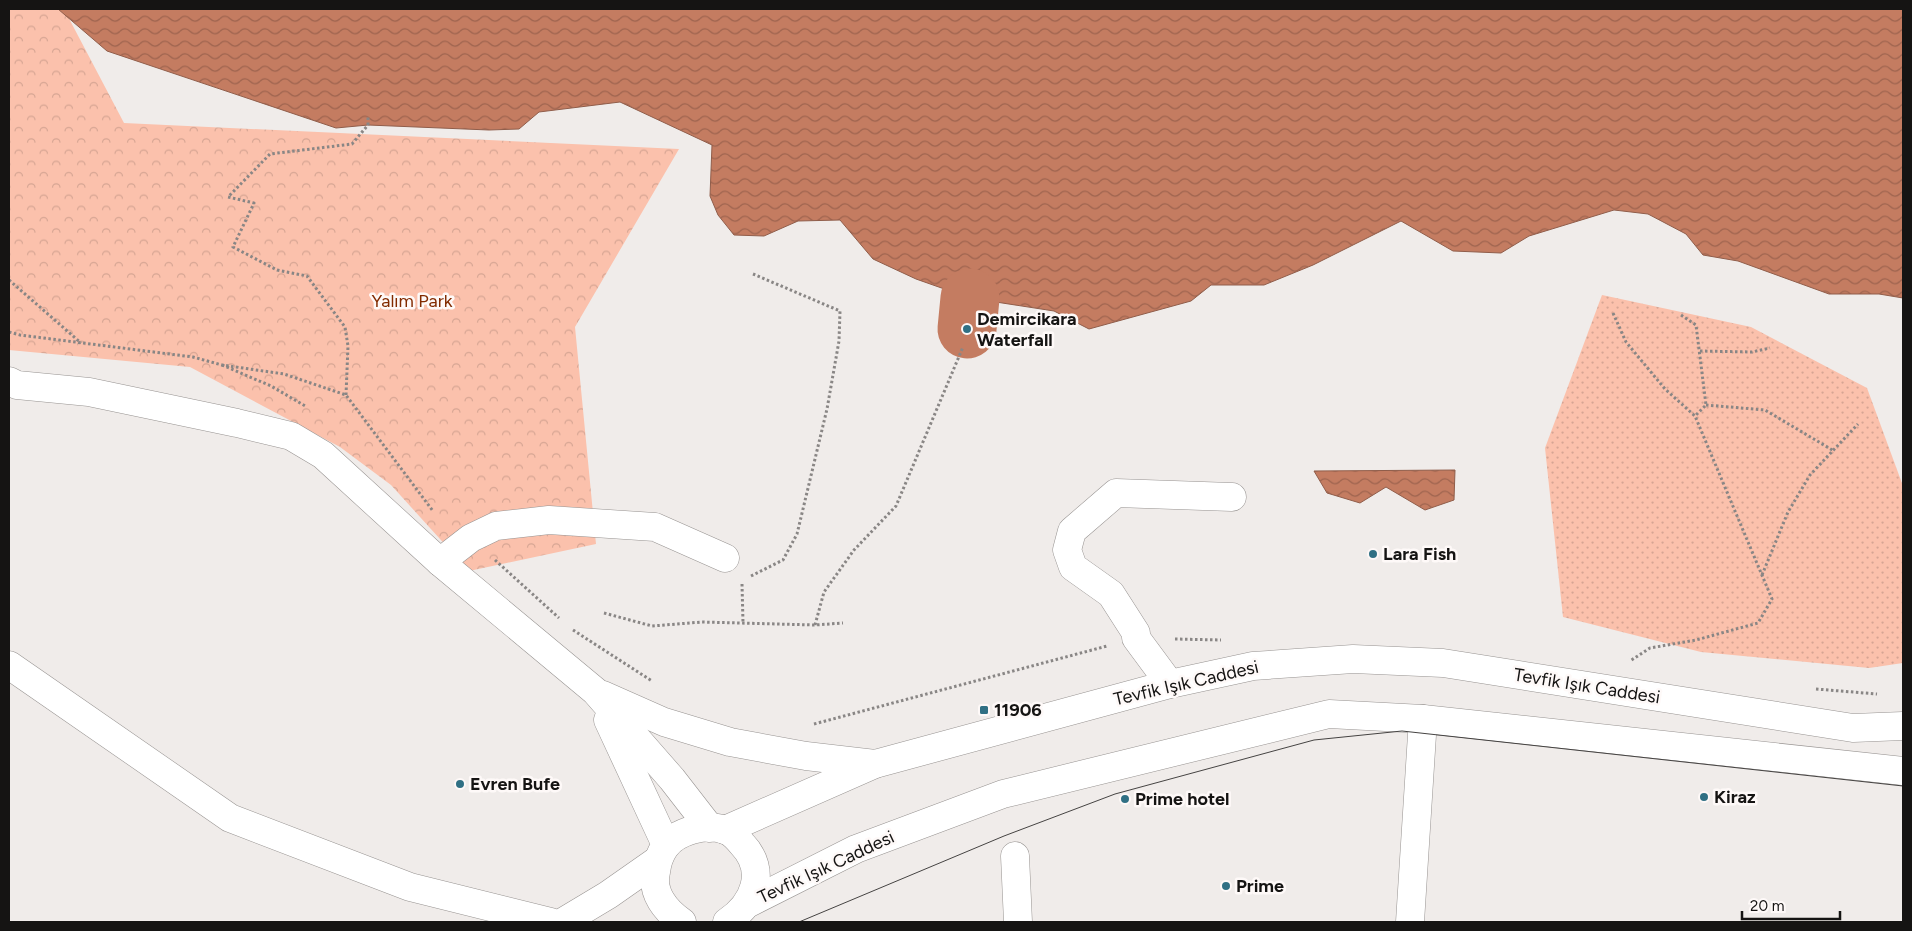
<svg xmlns="http://www.w3.org/2000/svg" width="1912" height="931" viewBox="0 0 1912 931" font-family="Figtree,sans-serif">
	<style>
		.grass { fill: url(#grass-dots) }
		.forest { fill: url(#forest-crowns) }
		.water { fill: url(#water-waves); stroke: #905d4a }
		.lines { fill: none; stroke-linecap: round; stroke-linejoin: round }
		.river { stroke: #c47c61; stroke-width: 59 }
		.minor-casing { stroke: #979391; stroke-width: 29 }
		.path { stroke: #898685; stroke-width: 3; stroke-dasharray: 2.5 2.5; stroke-linecap: butt }
		.minor { stroke: #fff; stroke-width: 28 }
		.tram { stroke: #454342; stroke-width: 1 }
		.poi-dot { fill: #307084; stroke: #fef9f8; stroke-width: 2 }
		.labels { text-anchor: middle; stroke-width: 5; stroke-linejoin: round; paint-order: stroke }
		.park-label { font-size: 18px; fill: #822b00; stroke: #fef9f8 }
		.poi-label { font-size: 18px; font-weight: bold; fill: #151413; stroke: #fef9f8; text-anchor: start }
		.street-label { font-size: 18px; fill: #151413; stroke: #fef9f8 }
	</style>
	<defs>
		<pattern id="grass-dots" width="8" height="8" patternUnits="userSpaceOnUse" patternTransform="scale(1.25)"><rect width="8" height="8" fill="#fbc1ac"/><path d="M2 2h.1M6 6h.1" fill="none" stroke="#d6a593" stroke-width="1.8" stroke-linecap="round"/></pattern>
		<pattern id="forest-crowns" width="20" height="18" patternUnits="userSpaceOnUse" patternTransform="scale(1.25)"><rect width="20" height="18" fill="#fbc1ac"/><path d="M2 6a3 3 0 1 1 6 0M12 15a3 3 0 1 1 6 0" fill="none" stroke="#d6a593"/></pattern>
		<pattern id="water-waves" width="16" height="10" patternUnits="userSpaceOnUse" patternTransform="scale(1.25)"><rect width="16" height="10" fill="#c47c61"/><path d="M0 5q4-4 8 0t8 0" fill="none" stroke="#9e644f"/></pattern>
	</defs>
	<rect width="100%" height="100%" fill="#f0ecea"/>
	<polygon class="grass" points="1602,295 1751,327 1867,388 1903,486 1903,663 1869,668 1701,652 1563,617 1545,448"/>
	<polygon class="forest" points="9,9 64,9 124,123 679,149 575,327 596,544 469,571 391,485 340,447 190,367 9,350"/>
	<g class="water">
		<polygon points="58,9 1903,9 1903,298 1879,294 1829,294 1738,261 1703,255 1686,234 1648,214 1614,210 1529,236 1501,253 1453,251 1401,221 1313,265 1264,285 1211,285 1191,301 1089,329 1054,311 970,298 916,279 873,259 840,220 798,221 764,236 734,235 718,215 710,196 712,145 620,102 539,112 519,129 489,130 368,125 336,128 107,51"/>
		<polygon points="1455,470 1454,500 1425,510 1386,487 1360,503 1327,493 1314,471"/>
	</g>
	<g class="lines">
		<polyline class="river" points="967,329 970,298"/>
		<g class="minor-casing">
			<g id="minor">
				<polyline points="9,381 17,385 89,392 237,423 291,436 323,455 440,562 595,691 672,779 710,828"/>
				<polyline points="440,562 471,538 496,526 549,520 655,527 725,558"/>
				<polyline points="9,665 230,818 410,887 551,922"/>
				<polyline points="1170,684 1136,638 1136,633 1111,594 1073,567 1067,550 1072,531 1116,493 1232,497"/>
				<polyline points="603,695 664,722 730,742 806,756 875,764"/>
				<polyline points="608,720 666,845"/>
				<polyline points="725,830 875,764 1170,684 1253,666 1353,659 1443,663 1853,728 1903,726"/>
				<polyline points="1015,856 1018,922"/>
				<polyline points="749,903 856,849 1003,794 1329,714 1423,719 1903,771"/>
				<polyline points="563,922 608,895 658,860"/>
				<path d="M682 922C666 911 651 893 656 872 657 863 660 854 665 847 677 831 706 823 725 830 731 832 738 839 742 844 768 871 754 904 727 922"/>
				<polyline points="1410,922 1423,719"/>
			</g>
		</g>
		<g class="path">
			<polyline points="9,280 81,343"/>
			<polyline points="1613,313 1626,342 1665,389 1695,416 1772,599 1758,623 1696,640 1650,648 1630,661"/>
			<polyline points="1681,315 1696,325 1706,405 1695,416"/>
			<polyline points="9,332 20,335 193,357 222,365 284,374 346,395 433,511"/>
			<polyline points="1700,351 1752,352 1770,348"/>
			<polyline points="222,365 271,386 307,407"/>
			<polyline points="346,395 348,346 345,327 307,276 277,270 233,247 254,203 228,197 270,154 352,144 368,125 368,116"/>
			<polyline points="1706,405 1765,410 1834,451"/>
			<polyline points="495,560 559,618"/>
			<polyline points="1762,575 1788,512 1810,475 1858,424"/>
			<polyline points="751,576 783,560 797,534 827,409 839,341 840,311 753,274"/>
			<polyline points="742,584 743,623"/>
			<polyline points="604,613 652,626 702,622 815,625 843,623"/>
			<polyline points="815,625 824,592 854,550 896,506 963,347"/>
			<polyline points="573,630 652,681"/>
			<polyline points="1175,639 1221,640"/>
			<polyline points="1816,689 1877,694"/>
			<polyline points="814,724 1107,646"/>
		</g>
		<use href="#minor" class="minor"/>
		<polyline class="tram" points="799,922 1004,836 1115,794 1314,740 1402,731 1903,786"/>
	</g>
	<g class="poi-dot">
		<circle cx="967" cy="329" r="5"/>
		<circle cx="1373" cy="554" r="5"/>
		<rect x="979" y="705" width="10" height="10" rx="2.5"/>
		<circle cx="460" cy="784" r="5"/>
		<circle cx="1704" cy="797" r="5"/>
		<circle cx="1125" cy="799" r="5"/>
		<circle cx="1226" cy="886" r="5"/>
	</g>
	<g class="labels">
		<g class="park-label">
			<text x="412" y="307">Yalım Park</text>
		</g>
		<g class="poi-label">
			<text x="977" y="325">Demircikara<tspan x="977" dy="21">Waterfall</tspan></text>
			<text x="1383" y="560">Lara Fish</text>
			<text x="994" y="716">11906</text>
			<text x="470" y="790">Evren Bufe</text>
			<text x="1714" y="803">Kiraz</text>
			<text x="1135" y="805">Prime hotel</text>
			<text x="1236" y="892">Prime</text>
		</g>
		<g class="street-label">
			<text transform="translate(1186 683) rotate(-13)" y="6">Tevfik Işık Caddesi</text>
			<text transform="translate(1587 686) rotate(9)" y="6">Tevfik Işık Caddesi</text>
			<text transform="translate(826 867) rotate(-25)" y="6">Tevfik Işık Caddesi</text>
		</g>
	</g>
	<rect width="1912" height="931" fill="none" stroke="#151413" stroke-width="20"/>
	<path d="M1742 911v8h98v-8" fill="none" stroke="#151413" stroke-width="2.5"/>
	<text x="1750" y="911" font-size="15" fill="#151413" stroke="#fef9f8" stroke-width="4" paint-order="stroke">20 m</text>
</svg>
